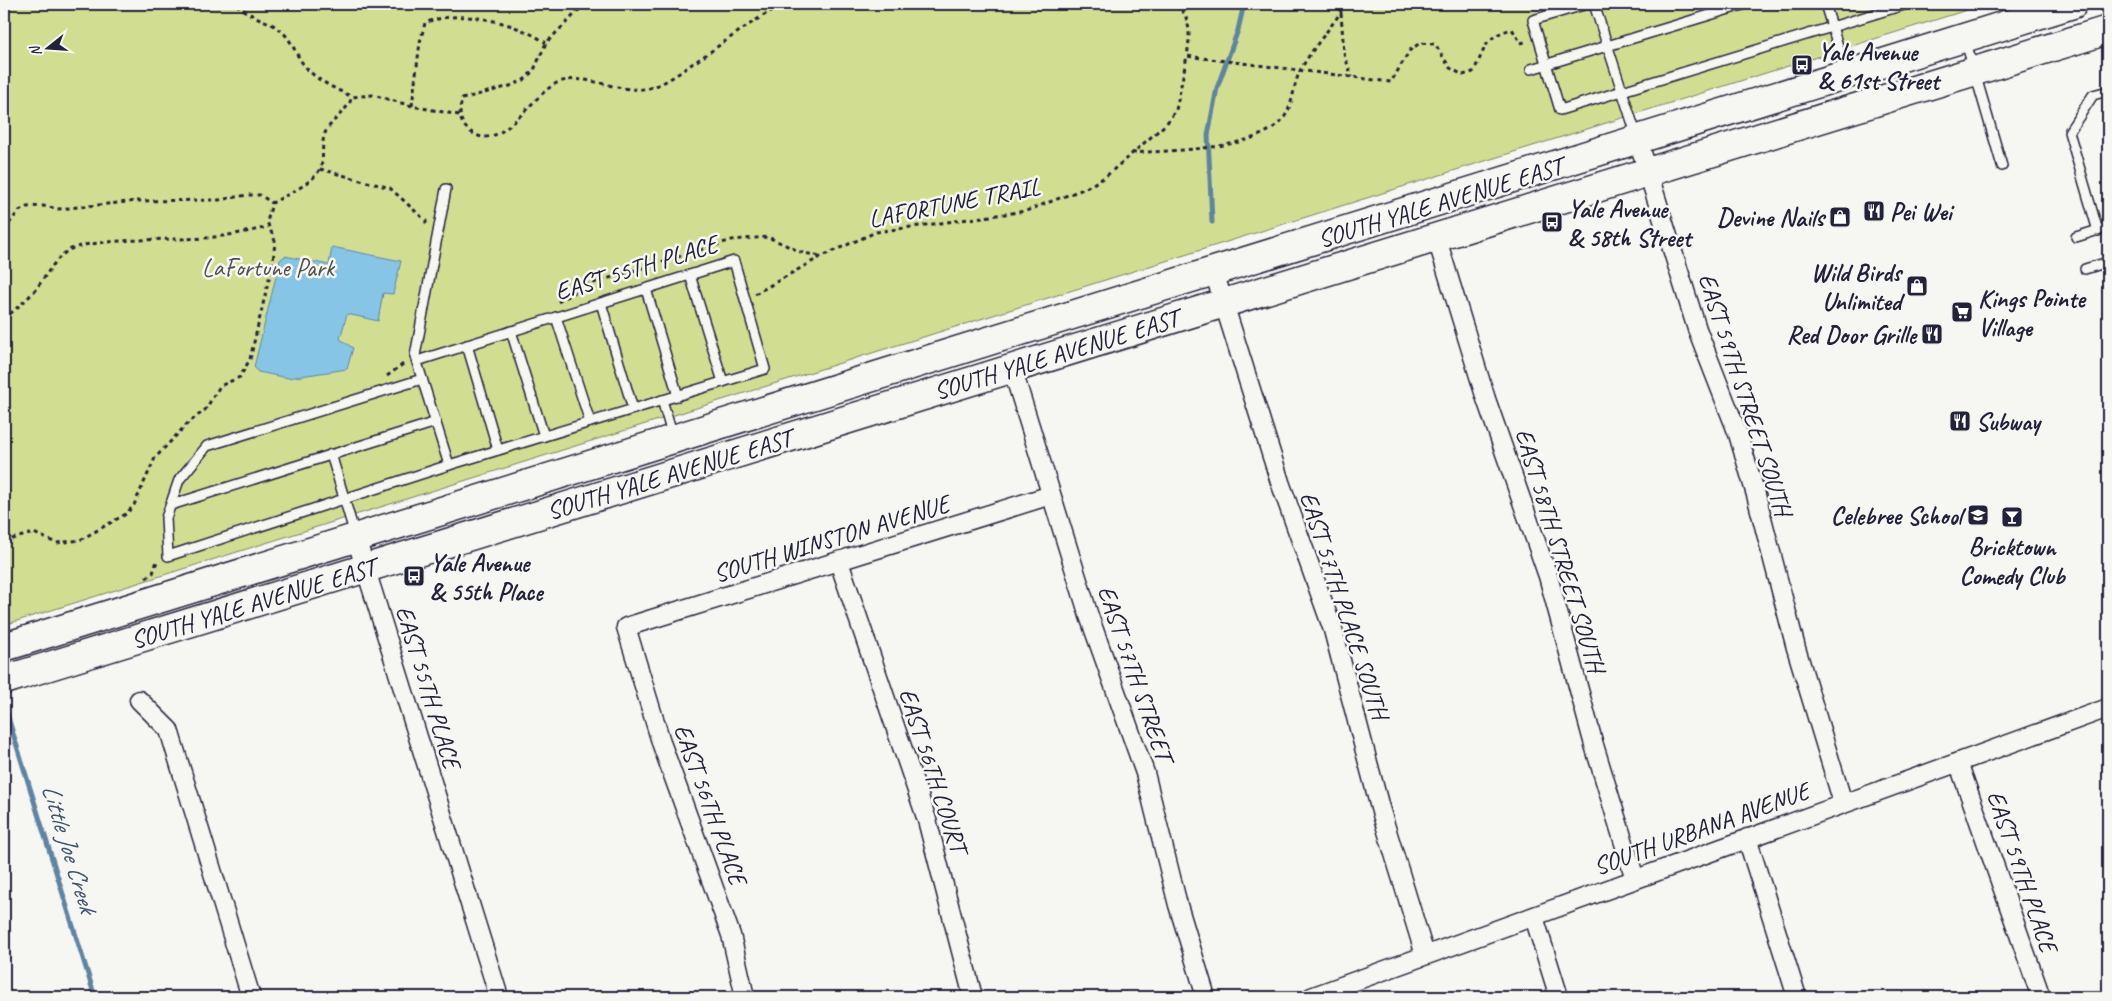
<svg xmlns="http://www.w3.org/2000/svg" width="2112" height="1001" viewBox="0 0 2112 1001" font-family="Caveat,sans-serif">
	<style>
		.green { fill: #d1de92; stroke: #7a8066 }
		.water { fill: #87c5e7; stroke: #5f84a2 }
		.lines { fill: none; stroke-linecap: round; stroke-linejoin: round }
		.stream { stroke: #5f84a2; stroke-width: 5 }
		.service-casing { stroke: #22223b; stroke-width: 12 }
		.minor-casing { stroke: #22223b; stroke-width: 21 }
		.primary-casing { stroke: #22223b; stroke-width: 31 }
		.path { stroke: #22223b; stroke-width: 3; stroke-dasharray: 4 4; stroke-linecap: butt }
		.service { stroke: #f6f6f2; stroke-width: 9 }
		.minor { stroke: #f6f6f2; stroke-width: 18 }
		.primary { stroke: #f6f6f2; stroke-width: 28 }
		.labels { text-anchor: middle; stroke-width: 5; stroke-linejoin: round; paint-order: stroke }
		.poi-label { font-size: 25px; font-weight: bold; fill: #22223b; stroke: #f6f6f2; text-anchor: start }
		.street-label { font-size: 25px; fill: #22223b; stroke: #f6f6f2 }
		.park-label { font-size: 25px; fill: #4e5151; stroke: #f6f6f2 }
		.water-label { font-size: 26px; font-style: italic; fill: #40536f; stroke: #f6f6f2 }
	</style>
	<rect width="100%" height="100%" fill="#f6f6f2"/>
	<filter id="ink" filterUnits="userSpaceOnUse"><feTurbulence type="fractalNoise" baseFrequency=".02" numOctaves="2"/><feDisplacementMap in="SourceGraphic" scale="10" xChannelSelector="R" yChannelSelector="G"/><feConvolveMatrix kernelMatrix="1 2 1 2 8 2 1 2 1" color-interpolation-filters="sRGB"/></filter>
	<g filter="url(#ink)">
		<polygon class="green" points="4,4 1986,4 4,625"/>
		<polygon class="water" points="332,247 401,261 393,294 383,293 378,321 347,314 340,339 353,348 347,369 288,378 258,372 254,367 280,260 285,256 329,265"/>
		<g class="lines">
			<g class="stream">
				<polyline points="1212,222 1208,135 1217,88 1238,30 1244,4"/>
				<polyline points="6,711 95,997"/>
			</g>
			<g class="service-casing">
				<g id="service">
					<polyline points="1587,4 1533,20 1560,110 1907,4"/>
					<polyline points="1594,4 1637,137"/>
					<polyline points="1825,4 1846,72"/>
					<polyline points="1965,39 2002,166"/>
					<polyline points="1531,69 1746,4"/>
					<polyline points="446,189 415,356 449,465"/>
					<polyline points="2098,231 2069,132 2093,95 2108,91"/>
					<polyline points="2076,237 2108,227"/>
					<polyline points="2085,269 2108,262"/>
					<polyline points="690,275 723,382"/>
					<polyline points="646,289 678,396"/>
					<polyline points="601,303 633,409"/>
					<polyline points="556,317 590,422"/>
					<polyline points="511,331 544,436"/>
					<polyline points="467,345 498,450"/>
					<polyline points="417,361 734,261 765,369 449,465 168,556 166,518 179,480 207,446 422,379"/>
					<polyline points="662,400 673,437"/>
					<polyline points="331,454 355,535"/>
					<polyline points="171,505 436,422"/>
				</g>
			</g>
			<g class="minor-casing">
				<g id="minor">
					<polyline points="1638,140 1697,329 1738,434 1756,495 1796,648 1843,803"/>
					<polyline points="1436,236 1486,399 1548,576 1594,745 1635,879"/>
					<polyline points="1214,272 1280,482 1333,630 1380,808 1425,955"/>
					<polyline points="1012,368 1089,616 1145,773 1178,905 1206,997"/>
					<polyline points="356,538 499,997"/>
					<polyline points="839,562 927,820 973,997"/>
					<polyline points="139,700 169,730 251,997"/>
					<polyline points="1958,762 2041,997"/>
					<polyline points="1747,838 1797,997"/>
					<polyline points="1534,917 1559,997"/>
					<polyline points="745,997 731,935 662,745 626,627 1051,495"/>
					<polyline points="1311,997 2108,708"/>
				</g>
			</g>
			<g class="primary-casing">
				<g id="primary">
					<polyline points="4,647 2073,4"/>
					<polyline points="4,680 2108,30"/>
				</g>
			</g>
			<g class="path">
				<path d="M237 4C247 17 268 19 280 30 292 39 295 54 304 65 316 81 335 88 352 97"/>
				<path d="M585 4 546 43 534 70 524 80 510 86 462 99C459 112 458 123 471 132 501 155 533 92 559 82 589 72 619 95 649 88 665 84 679 73 692 64 723 44 752 20 784 4"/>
				<path d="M1176 4C1192 18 1190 37 1187 56"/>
				<polyline points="1341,13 1344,54 1352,77"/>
				<path d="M412 106 420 42 425 23C459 8 517 22 546 43"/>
				<path d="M1132 153C1173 150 1256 151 1283 119 1294 105 1293 83 1301 69 1312 49 1328 31 1341 12L1339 4"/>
				<polyline points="320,169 390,188 426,221 426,224"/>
				<polyline points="4,230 19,211 27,207 43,206 59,209 137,201 219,200 247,195 260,195 272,203"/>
				<path d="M755 294 822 256 876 232 1026 211 1086 188 1105 177 1166 124 1176 110 1187 56 1391 82 1410 50 1420 43 1435 44 1450 68 1463 75 1473 72C1486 49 1483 37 1512 29L1521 43 1528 41"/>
				<polyline points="558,302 587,285 732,240 768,237 803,253 822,256"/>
				<path d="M4 319C14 310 26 301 35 290 46 277 53 260 69 250 90 238 177 240 205 238 226 236 248 232 268 227"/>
				<polyline points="387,376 406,362"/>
				<path d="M4 541 34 533 56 543 80 540 126 514 134 505 155 458 187 424 205 410 220 386 240 377 250 359 273 262 275 241 267 222 272 203C286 195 312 184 320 169 325 158 320 142 326 131 334 118 348 110 352 97L373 95 412 106 459 115"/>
				<polyline points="146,578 153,573 157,561"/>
			</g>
			<use href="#service" class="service"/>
			<use href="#minor" class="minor"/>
			<use href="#primary" class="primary"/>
		</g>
	</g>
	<defs>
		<g id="bus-square" transform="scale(1.125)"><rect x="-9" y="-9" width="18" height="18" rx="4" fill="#22223b" stroke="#f6f6f2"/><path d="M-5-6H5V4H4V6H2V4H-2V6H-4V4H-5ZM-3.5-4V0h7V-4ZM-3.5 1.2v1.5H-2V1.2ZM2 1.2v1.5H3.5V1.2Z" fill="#fff"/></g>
		<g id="restaurant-square" transform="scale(1.125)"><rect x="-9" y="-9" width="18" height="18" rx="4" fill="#22223b" stroke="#f6f6f2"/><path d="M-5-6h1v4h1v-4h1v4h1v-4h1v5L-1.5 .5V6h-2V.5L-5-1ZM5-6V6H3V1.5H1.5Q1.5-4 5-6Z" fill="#fff"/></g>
		<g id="shop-square" transform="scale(1.125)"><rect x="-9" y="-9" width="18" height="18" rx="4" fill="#22223b" stroke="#f6f6f2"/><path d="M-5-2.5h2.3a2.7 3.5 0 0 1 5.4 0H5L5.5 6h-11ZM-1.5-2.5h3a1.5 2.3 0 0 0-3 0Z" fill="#fff"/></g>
		<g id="supermarket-square" transform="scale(1.125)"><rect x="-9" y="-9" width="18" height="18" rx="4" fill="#22223b" stroke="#f6f6f2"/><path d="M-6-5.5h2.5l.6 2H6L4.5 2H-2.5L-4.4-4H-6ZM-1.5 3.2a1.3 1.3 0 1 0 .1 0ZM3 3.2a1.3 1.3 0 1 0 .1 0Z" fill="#fff"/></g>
		<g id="school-square" transform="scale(1.125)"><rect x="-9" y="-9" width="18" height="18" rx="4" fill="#22223b" stroke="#f6f6f2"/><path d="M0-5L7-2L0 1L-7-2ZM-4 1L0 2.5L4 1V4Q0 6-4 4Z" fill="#fff"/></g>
		<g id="bar-square" transform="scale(1.125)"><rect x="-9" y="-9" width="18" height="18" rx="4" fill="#22223b" stroke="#f6f6f2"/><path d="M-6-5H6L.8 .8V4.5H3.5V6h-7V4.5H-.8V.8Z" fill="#fff"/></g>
	</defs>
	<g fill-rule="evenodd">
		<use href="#bus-square" x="1802" y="65"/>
		<use href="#restaurant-square" x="1874" y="211"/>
		<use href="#shop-square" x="1840" y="217"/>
		<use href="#bus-square" x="1552" y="222"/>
		<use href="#shop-square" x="1917" y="286"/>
		<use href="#supermarket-square" x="1962" y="312"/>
		<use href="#restaurant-square" x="1932" y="334"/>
		<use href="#restaurant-square" x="1960" y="421"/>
		<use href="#school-square" x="1978" y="515"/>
		<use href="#bar-square" x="2012" y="517"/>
		<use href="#bus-square" x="414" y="576"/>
	</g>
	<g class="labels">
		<g class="poi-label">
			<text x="1818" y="60">Yale Avenue<tspan x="1818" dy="29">&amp; 61st Street</tspan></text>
			<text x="1568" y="217">Yale Avenue<tspan x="1568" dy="29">&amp; 58th Street</tspan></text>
			<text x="1890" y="220">Pei Wei</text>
			<text x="1824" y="226" text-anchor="end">Devine Nails</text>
			<text x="1901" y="281" text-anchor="end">Wild Birds<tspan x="1901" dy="29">Unlimited</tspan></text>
			<text x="1978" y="307">Kings Pointe<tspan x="1978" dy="29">Village</tspan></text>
			<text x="1916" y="343" text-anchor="end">Red Door Grille</text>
			<text x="1976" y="430">Subway</text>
			<text x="1962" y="524" text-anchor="end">Celebree School</text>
			<text x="2012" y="555" text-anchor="middle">Bricktown<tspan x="2012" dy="29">Comedy Club</tspan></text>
			<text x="430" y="571">Yale Avenue<tspan x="430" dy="29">&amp; 55th Place</tspan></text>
		</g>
		<g class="street-label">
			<text transform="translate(954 202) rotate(-11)" y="9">LAFORTUNE TRAIL</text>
			<text transform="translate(1440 202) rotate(-17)" y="9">SOUTH YALE AVENUE EAST</text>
			<text transform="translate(636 267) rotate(-17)" y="9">EAST 55TH PLACE</text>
			<text transform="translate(1056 354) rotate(-17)" y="9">SOUTH YALE AVENUE EAST</text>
			<text transform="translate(1746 394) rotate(72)" y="9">EAST 59TH STREET SOUTH</text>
			<text transform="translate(669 474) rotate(-17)" y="9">SOUTH YALE AVENUE EAST</text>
			<text transform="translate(831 538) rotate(-17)" y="9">SOUTH WINSTON AVENUE</text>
			<text transform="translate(1561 550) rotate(73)" y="9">EAST 58TH STREET SOUTH</text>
			<text transform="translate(253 603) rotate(-17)" y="9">SOUTH YALE AVENUE EAST</text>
			<text transform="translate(1345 605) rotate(72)" y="9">EAST 57TH PLACE SOUTH</text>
			<text transform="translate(1136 673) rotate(71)" y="9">EAST 57TH STREET</text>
			<text transform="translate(429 687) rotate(73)" y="9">EAST 55TH PLACE</text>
			<text transform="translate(934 770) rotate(72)" y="9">EAST 56TH COURT</text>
			<text transform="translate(711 804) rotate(70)" y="9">EAST 56TH PLACE</text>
			<text transform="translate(1701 828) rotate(-20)" y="9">SOUTH URBANA AVENUE</text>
			<text transform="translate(2023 871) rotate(71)" y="9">EAST 59TH PLACE</text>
		</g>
		<g class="park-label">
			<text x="268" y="276">LaFortune Park</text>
		</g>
		<g class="water-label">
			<text transform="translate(70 848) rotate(73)" y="9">Little Joe Creek</text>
		</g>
	</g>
	<rect width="2112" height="1001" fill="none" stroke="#f6f6f2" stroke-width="20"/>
	<rect x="10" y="10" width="2092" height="981" fill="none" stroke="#22223b" stroke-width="2" filter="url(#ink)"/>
	<g transform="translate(48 48) rotate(253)" stroke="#f6f6f2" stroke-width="4" paint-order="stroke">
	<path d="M0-4L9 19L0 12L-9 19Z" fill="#22223b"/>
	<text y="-8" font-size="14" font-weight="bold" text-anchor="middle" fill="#22223b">N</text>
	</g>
</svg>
